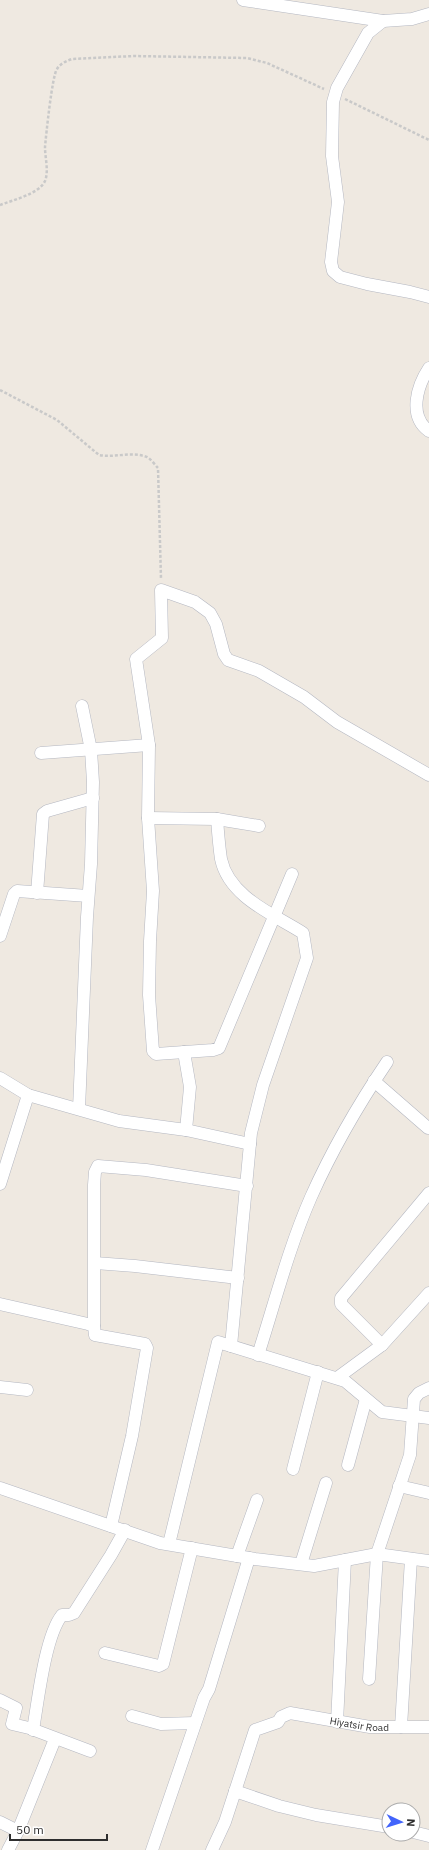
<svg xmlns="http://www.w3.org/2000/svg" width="429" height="1850" viewBox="0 0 429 1850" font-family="'IBM Plex Sans',sans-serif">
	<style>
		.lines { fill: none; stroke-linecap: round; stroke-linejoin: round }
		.street-casing { stroke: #b4b7c1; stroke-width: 13 }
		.path { stroke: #c9c9c9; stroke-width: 2.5; stroke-dasharray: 3 2; stroke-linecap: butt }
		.street { stroke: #fff; stroke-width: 12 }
		.labels { text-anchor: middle; stroke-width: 4; stroke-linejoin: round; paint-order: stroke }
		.street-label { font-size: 10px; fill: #2e2e2e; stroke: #fff }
	</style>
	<rect width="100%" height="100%" fill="#efe9e1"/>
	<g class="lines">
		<g class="street-casing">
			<g id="street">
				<polyline points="243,0 383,21 412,19 429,14"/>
				<polyline points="383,21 368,33 337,88 333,102 332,156 338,202 331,262 333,271 340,277 367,284 410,292 429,297"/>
				<path d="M429 368C417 386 408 416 429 431"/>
				<polyline points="41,753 149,745"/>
				<polyline points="148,818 217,819 259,826"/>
				<path d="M217 819C218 832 219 846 221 859 229 897 273 914 303 933L307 958 263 1085 251 1133 231 1346"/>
				<polyline points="292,874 219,1048 213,1050 156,1054 153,1051 149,995 150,941 153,891 148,818 149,745 136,659 162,638 161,590 195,602 210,613 216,624 224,654 228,660 259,671 304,697 337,722 429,775"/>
				<polyline points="37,893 43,814 47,811 93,798"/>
				<polyline points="0,936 14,894 17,891 88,896"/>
				<polyline points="184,1052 190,1087 186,1130"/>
				<polyline points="0,1078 28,1095 119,1121 186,1130 250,1144"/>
				<polyline points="374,1081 428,1128"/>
				<polyline points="79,1109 87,917 91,864 93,782 91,750 82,706"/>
				<polyline points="0,1184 28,1095"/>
				<polyline points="95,1263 135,1266 238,1278"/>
				<polyline points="0,1304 88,1324 94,1326 95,1335 145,1344 147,1348 132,1436 111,1526"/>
				<polyline points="94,1326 94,1185 95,1172 98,1166 146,1170 247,1186"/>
				<polyline points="382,1345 341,1304 341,1298 429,1193"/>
				<path d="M258 1355C275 1302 289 1247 311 1197 332 1150 358 1105 387 1062"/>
				<polyline points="337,1378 382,1345 429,1293"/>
				<polyline points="0,1387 27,1390"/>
				<polyline points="348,1465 366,1399"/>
				<polyline points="293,1469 318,1372"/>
				<polyline points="399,1486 429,1493"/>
				<polyline points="0,1488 160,1543 255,1559 314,1566 377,1554 429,1561"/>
				<polyline points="169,1544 218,1342 345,1381 382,1412 429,1418"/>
				<polyline points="237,1556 257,1500"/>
				<polyline points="301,1564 326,1483"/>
				<polyline points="105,1653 159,1666 163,1664 192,1548"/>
				<polyline points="369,1679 377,1554 410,1455 414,1399 419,1393 429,1388"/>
				<polyline points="0,1700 16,1708 12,1724 29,1728 90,1751"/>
				<polyline points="132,1716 161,1724 195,1723"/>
				<polyline points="337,1722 345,1560"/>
				<polyline points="401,1727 411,1559"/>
				<path d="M33 1730C38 1701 45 1636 62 1615H69L74 1613 111 1555 125 1530"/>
				<polyline points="235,1791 279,1806 316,1815 389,1827"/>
				<polyline points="0,1822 18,1831"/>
				<polyline points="413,1832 429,1836"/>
				<polyline points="8,1850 18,1831 55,1739"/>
				<polyline points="152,1850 204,1698 209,1689 249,1558"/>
				<path id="s1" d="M212 1850 225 1822 255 1730 278 1722 281 1717 290 1713 370 1727H429"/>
			</g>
		</g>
		<g class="path">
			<polyline points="345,99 429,140"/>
			<path d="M0 205C13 200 39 194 45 181 49 171 45 158 45 147 46 136 52 76 57 69 60 64 66 61 72 59L134 56 247 58 267 63 324 89"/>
			<path d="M0 390 57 420 99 455C115 458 131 451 147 457 151 459 155 465 158 468L161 579"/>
		</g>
		<use href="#street" class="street"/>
	</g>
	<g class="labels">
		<g class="street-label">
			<text dy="4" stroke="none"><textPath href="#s1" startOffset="238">Hiyatsir Road</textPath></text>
		</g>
	</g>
	<g transform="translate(401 1822) rotate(94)"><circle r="19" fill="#ffffff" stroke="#ababab"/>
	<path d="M0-3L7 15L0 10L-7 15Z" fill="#4264fb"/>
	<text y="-6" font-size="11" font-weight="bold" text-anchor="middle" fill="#2e2e2e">N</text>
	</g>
	<path d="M10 1834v6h97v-6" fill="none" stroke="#2e2e2e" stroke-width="2"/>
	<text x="16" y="1834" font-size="12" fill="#2e2e2e" stroke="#ffffff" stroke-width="3" paint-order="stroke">50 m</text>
</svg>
